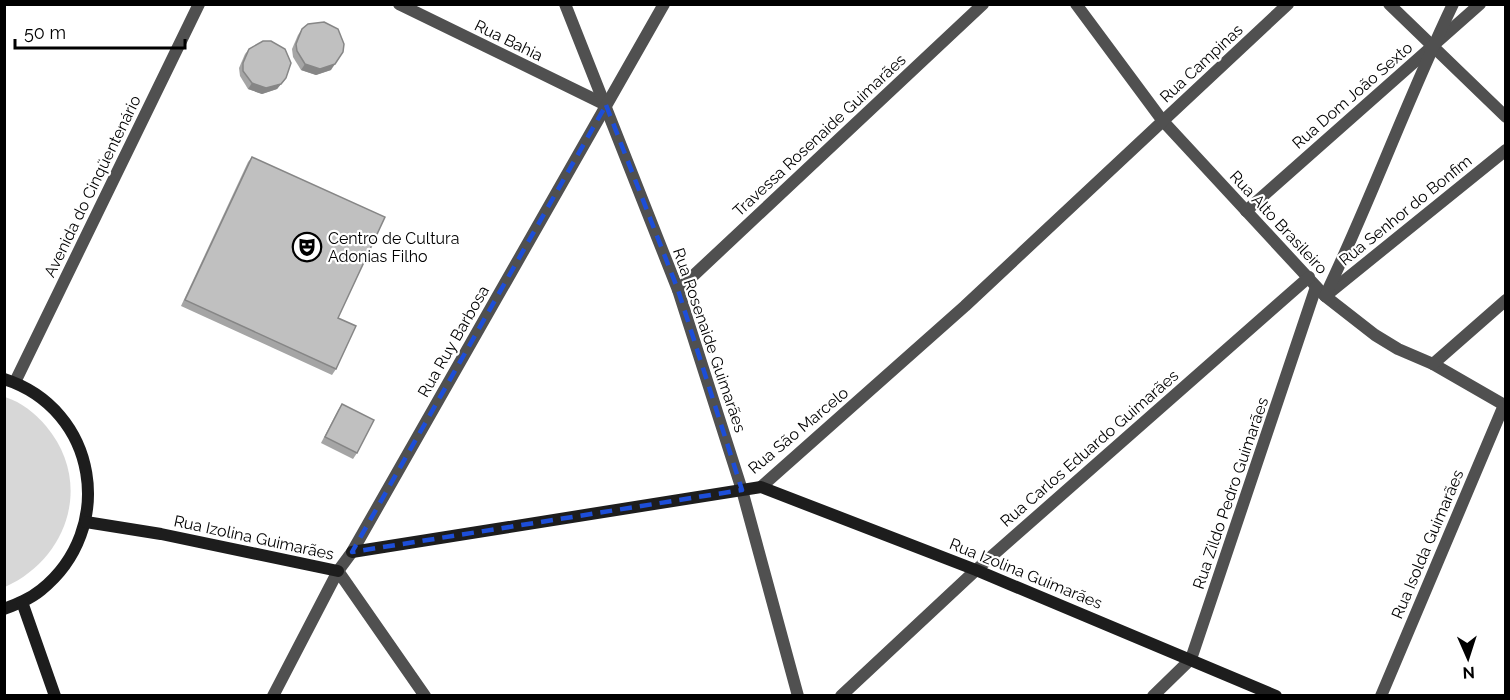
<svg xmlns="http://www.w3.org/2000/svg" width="1510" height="700" viewBox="0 0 1510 700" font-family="Raleway,sans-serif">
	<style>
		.green { fill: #d7d7d7 }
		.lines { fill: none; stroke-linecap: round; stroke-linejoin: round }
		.minor { stroke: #505050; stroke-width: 12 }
		.tertiary { stroke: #505050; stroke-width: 12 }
		.secondary { stroke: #1d1d1d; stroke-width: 12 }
		.wall { fill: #a5a5a5 }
		.shaded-wall { fill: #868686 }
		.building { fill: #c0c0c0; stroke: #868686; stroke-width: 1.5 }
		.marked { fill: none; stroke: #1d4ed8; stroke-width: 4.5; stroke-dasharray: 12 8; stroke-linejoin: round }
		.labels { text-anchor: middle; stroke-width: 4.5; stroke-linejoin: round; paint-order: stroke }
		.street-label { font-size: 16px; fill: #000; stroke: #fff }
		.poi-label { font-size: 16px; fill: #000; stroke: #fff; text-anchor: start }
	</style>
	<rect width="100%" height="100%" fill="#fff"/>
	<path class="green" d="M5 397C21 402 35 413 46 426 93 482 69 558 5 587Z"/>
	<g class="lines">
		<g class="minor">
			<polyline points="399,4 606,105"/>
			<polyline points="565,4 678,290 742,490 798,696"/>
			<polyline points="1076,4 1162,120 1325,296 1375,335 1398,349 1433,364 1506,406"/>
			<polyline points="1389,4 1506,117"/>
			<polyline points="1246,211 1480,4"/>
			<polyline points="678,290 983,4"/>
			<polyline points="1329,293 1506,150"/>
			<path d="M1325 296C1371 200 1407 100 1453 4"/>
			<polyline points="1433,364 1506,300"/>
			<polyline points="761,487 965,306 1288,4"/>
			<polyline points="273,696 338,571 425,696"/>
			<polyline points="841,696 976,570 1309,277"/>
			<polyline points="1153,696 1191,659 1316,287"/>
			<polyline points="1381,696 1504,405"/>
		</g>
		<g class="tertiary">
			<polyline points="15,382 199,4"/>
			<polyline points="338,571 352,552 664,4"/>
		</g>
		<g class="secondary">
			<path d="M4 379C98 409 117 529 41 590 30 599 17 604 4 609"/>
			<polyline points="86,522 161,534 338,571"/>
			<polyline points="352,552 761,487 976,570 1276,696"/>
			<polyline points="22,602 55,696"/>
		</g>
	</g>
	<g class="wall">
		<polygon points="302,29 331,70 316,75 301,70 293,57 292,49 298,35"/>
		<polygon points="249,49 286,78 277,89 262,94 248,89 240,76 239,68 245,54"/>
		<polygon points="252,157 338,318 336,369 332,375 181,306 248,162"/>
		<polygon points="342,404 357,453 353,459 321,443 338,410"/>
	</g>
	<g class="shaded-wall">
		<polygon points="305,64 335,64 331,70 316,75 301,70"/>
		<polygon points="286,78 277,89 262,94 248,89 252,83"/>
	</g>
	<g class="building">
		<polygon points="324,22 338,29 344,44 343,52 335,64 320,69 305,64 297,51 296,44 302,29 308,24"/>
		<polygon points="263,41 271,41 285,49 291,63 286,78 281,84 266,88 252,83 243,71 243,63 249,49"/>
		<polygon points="252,157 385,217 338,318 356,326 336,369 185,300"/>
		<polygon points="342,404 374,420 357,453 325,437"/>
	</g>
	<path class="marked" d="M606 105 678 290 742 490 352 552Z"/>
	<defs>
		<g id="theatre-ring" transform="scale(1.5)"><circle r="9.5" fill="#fff" stroke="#000" stroke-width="1.5"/><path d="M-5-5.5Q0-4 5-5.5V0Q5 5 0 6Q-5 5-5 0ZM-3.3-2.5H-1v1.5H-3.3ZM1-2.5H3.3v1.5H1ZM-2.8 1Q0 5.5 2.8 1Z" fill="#000"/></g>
	</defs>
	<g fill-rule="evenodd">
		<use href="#theatre-ring" x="307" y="247"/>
	</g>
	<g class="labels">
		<g class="street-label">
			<text transform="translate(509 40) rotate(26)" y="6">Rua Bahia</text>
			<text transform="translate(1201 63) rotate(-43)" y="6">Rua Campinas</text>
			<text transform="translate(1352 95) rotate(-41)" y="6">Rua Dom João Sexto</text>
			<text transform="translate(819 135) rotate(-43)" y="6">Travessa Rosenaide Guimarães</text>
			<text transform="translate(92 186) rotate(-64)" y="6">Avenida do Cinqüentenário</text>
			<text transform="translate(1405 210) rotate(-39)" y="6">Rua Senhor do Bonfim</text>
			<text transform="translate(1279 222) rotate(47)" y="6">Rua Alto Brasileiro</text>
			<text transform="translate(710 340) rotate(71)" y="6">Rua Rosenaide Guimarães</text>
			<text transform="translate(453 341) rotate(-60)" y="6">Rua Ruy Barbosa</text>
			<text transform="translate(798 430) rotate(-40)" y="6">Rua São Marcelo</text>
			<text transform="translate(1089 448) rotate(-41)" y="6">Rua Carlos Eduardo Guimarães</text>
			<text transform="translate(1230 493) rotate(-71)" y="6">Rua Zildo Pedro Guimarães</text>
			<text transform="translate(254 537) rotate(12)" y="6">Rua Izolina Guimarães</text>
			<text transform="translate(1427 544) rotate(-67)" y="6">Rua Isolda Guimarães</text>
			<text transform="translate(1026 573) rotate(22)" y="6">Rua Izolina Guimarães</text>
		</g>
		<g class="poi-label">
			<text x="328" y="244">Centro de Cultura<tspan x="328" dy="18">Adonias Filho</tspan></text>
		</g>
	</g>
	<rect width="1510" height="700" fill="none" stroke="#000000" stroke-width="12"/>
	<g transform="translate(1468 658) rotate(177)" stroke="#ffffff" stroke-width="4.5" paint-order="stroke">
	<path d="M0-4.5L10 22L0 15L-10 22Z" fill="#000000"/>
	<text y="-9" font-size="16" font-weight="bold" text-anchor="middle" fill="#000000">N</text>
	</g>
	<path d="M15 39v9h170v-9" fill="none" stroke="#000000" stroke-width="3"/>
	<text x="24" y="39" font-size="18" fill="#000000" stroke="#ffffff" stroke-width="4.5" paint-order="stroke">50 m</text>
</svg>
